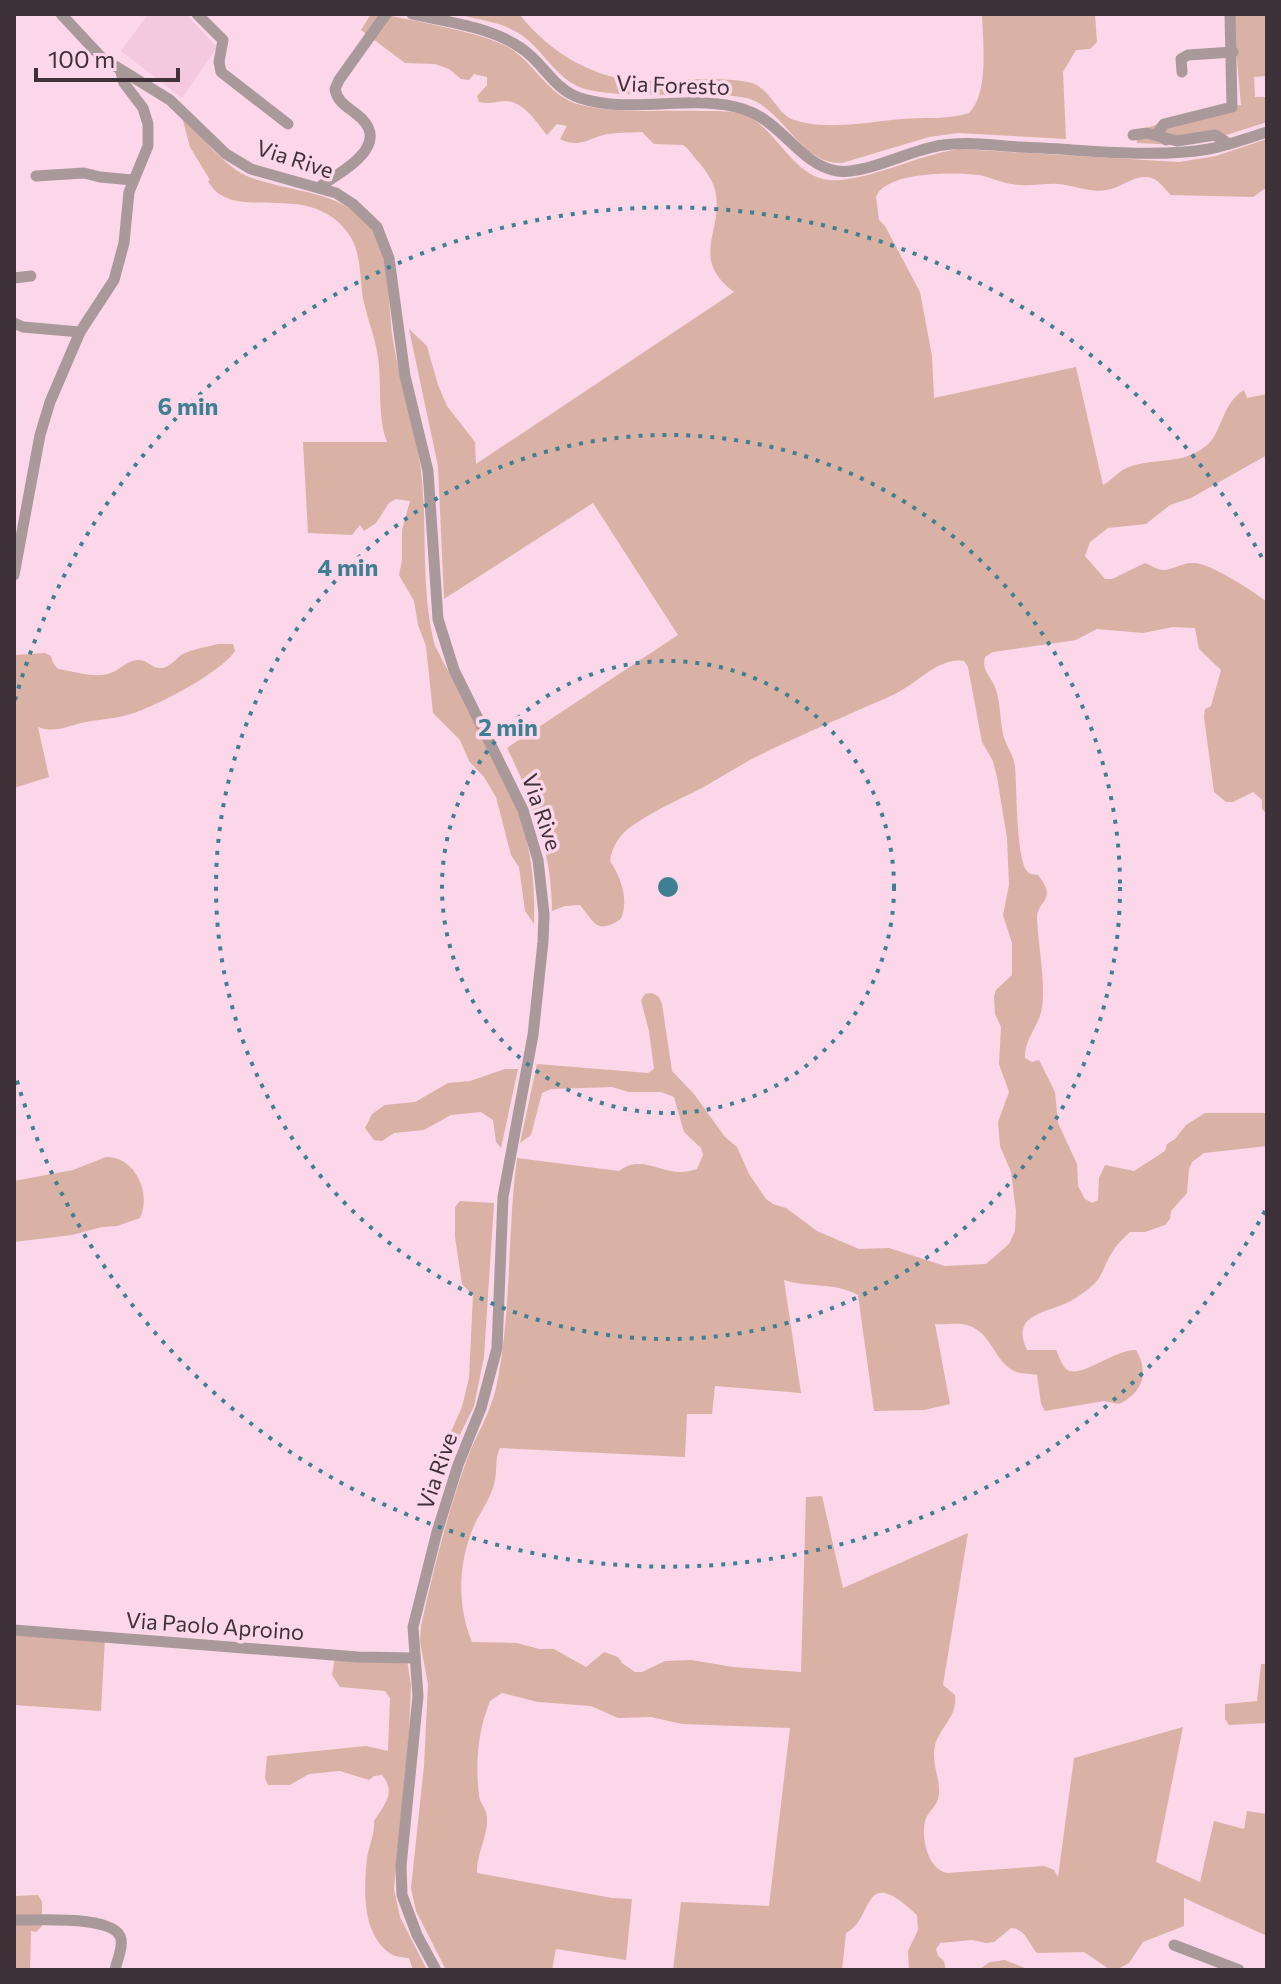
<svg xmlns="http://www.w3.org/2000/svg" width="1281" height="1984" viewBox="0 0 1281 1984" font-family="Commissioner,sans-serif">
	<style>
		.built { fill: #f4c9df }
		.green { fill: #dab1a5 }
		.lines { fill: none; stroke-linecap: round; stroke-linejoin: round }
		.street { stroke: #aa999a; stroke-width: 11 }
		.ring { fill: none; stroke: #3f7f92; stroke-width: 4; stroke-dasharray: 4 8 }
		.labels { text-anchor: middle; stroke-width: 7; stroke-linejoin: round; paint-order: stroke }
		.street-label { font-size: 22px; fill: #3f3138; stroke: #fbd7e9 }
		.centre { fill: #3f7f92; stroke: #fbd7e9; stroke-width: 4 }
		.ring-label { font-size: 24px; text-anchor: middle; font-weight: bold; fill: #3f7f92; stroke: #fbd7e9; stroke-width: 7; stroke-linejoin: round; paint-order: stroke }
	</style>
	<rect width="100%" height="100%" fill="#fbd7e9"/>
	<polygon class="built" points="148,14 186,14 217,47 182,98 121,51"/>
	<g class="green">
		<path d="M371 14H382C413 21 487 33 511 49 536 65 550 98 581 105 619 114 662 110 702 111 716 111 736 110 750 117 778 133 795 177 829 180 865 183 919 154 959 149L1179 162 1216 156 1267 139V187L1253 197 1171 195C1163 188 1159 178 1147 177 1132 176 1121 188 1106 190 1090 193 1074 185 1058 184 1046 183 1033 186 1021 185 1006 185 994 178 979 175 955 172 886 171 876 197L879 220 885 226 920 292 932 356 934 398 1076 367 1103 485C1112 480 1118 471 1129 467 1157 457 1180 466 1206 446 1222 434 1221 404 1244 390L1247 398 1267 394V455L1191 498 1170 505 1146 524 1108 528 1090 542 1085 556 1105 579H1112L1145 563C1151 565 1157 570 1163 570 1173 570 1183 562 1194 563 1210 563 1253 591 1267 602V814L1262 809V800L1253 792 1233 802H1226L1214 792 1204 717 1205 709 1211 706 1221 670 1199 649 1195 628 1173 627 1143 633 1097 629 1076 640 993 652 985 657C981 672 992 676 996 690 1001 706 1000 723 1004 738 1008 749 1014 756 1015 767 1017 788 1016 858 1027 871 1030 875 1033 874 1038 875 1059 901 1036 900 1037 919 1038 944 1047 989 1041 1012 1037 1028 1024 1041 1025 1058L1032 1062 1039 1060 1055 1092 1058 1123 1077 1164 1078 1186 1085 1199 1092 1203 1098 1200 1099 1178 1105 1165 1134 1171 1165 1151 1167 1144 1175 1139 1186 1125 1205 1113H1267V1146L1204 1153 1192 1162 1189 1169 1187 1193 1171 1211 1170 1219 1165 1225 1145 1232H1130C1124 1238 1117 1244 1113 1251 1105 1262 1104 1274 1094 1284 1084 1293 1074 1300 1062 1305 1038 1314 1012 1318 1027 1350H1056C1059 1356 1061 1363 1065 1368 1077 1382 1114 1349 1136 1350 1150 1373 1142 1393 1119 1404L1104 1401 1045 1411 1041 1404 1037 1375C1029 1373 1020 1375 1012 1370 993 1358 991 1332 967 1325 958 1322 945 1325 935 1324L950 1404 924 1410 874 1411 858 1295C834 1282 810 1288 784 1280L801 1393 715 1386 712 1414H687L685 1457 500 1448C494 1460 498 1471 494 1484 491 1498 479 1514 473 1528 458 1565 457 1606 472 1642L517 1643 539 1649H554L586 1667 604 1652 618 1657 622 1663 635 1672H642L665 1661 691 1660 733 1667 801 1672 806 1497 822 1496 843 1588 968 1533 943 1685 955 1695C958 1716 940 1727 935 1745 931 1763 940 1777 939 1794 938 1807 928 1810 925 1821 921 1839 928 1869 947 1873L1044 1866 1054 1870 1058 1877 1074 1758 1183 1727 1156 1862 1200 1882 1214 1821 1244 1829 1247 1811 1267 1814V1936L1184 1898V1926L1143 1942 1129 1963 1116 1970 1109 1969 1084 1952 1037 1953C1028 1943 1026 1929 1011 1928L994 1942 986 1943 972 1940 940 1943 936 1949 938 1956 944 1961 946 1970H909L908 1951 918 1930 917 1915C861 1862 875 1918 846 1933L842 1970H673L681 1902 769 1906 790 1728 682 1724 651 1717 618 1718 591 1706 538 1702 502 1693 490 1701C478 1731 475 1762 479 1795 479 1803 487 1808 487 1818 488 1837 476 1854 477 1873L612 1898 632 1899 626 1960 556 1949 552 1970H446L416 1911 411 1888 424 1766 428 1684 420 1642 421 1626C433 1571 447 1515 466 1462 475 1436 490 1415 496 1388 512 1313 507 1234 517 1158L619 1171C645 1151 665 1181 697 1169L703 1155 701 1148 684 1132 674 1097 661 1092H629L612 1087 551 1089 542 1093 531 1135 520 1143 537 1064 648 1073 654 1069 649 1031 641 1000 645 994 652 993 659 997 662 1004 672 1071 694 1094 725 1137 737 1147 749 1174 766 1199 773 1204 786 1208 817 1231 859 1249 889 1248 945 1266 986 1264 1009 1244 1015 1231 1016 1211 1011 1172 1000 1146 998 1122 1009 1092 999 1064 1001 1027 995 1014 994 997 996 990 1012 975V943L1003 915 1009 885 1007 838 997 777 993 761 982 742 968 667 964 661C938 657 917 684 895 694 846 716 797 736 750 760 734 769 718 779 702 788 678 800 655 810 632 826 620 834 612 846 610 861 621 878 629 899 621 919 596 935 595 923 580 905L565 906 552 911C552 853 533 800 507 748L678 635 593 503 444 599 438 466 409 329 427 346 438 385 447 406 475 442 476 464 734 292C688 257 725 231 715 190 712 178 703 167 695 158 691 153 689 149 683 145L654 144 642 132C629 133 615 132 603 135 586 140 579 148 560 139L567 126 557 124 547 135C536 122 525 102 506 101 496 101 490 105 479 102L477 96 487 85V77L474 74 469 80 461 79 449 69 435 64 405 63 361 30Z"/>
		<path d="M456 14 520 15C549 52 596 81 645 81 679 81 714 76 748 82 770 86 776 114 794 120 828 131 867 122 902 119 924 117 948 120 969 113 989 94 983 41 982 14H1095L1097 42 1090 49 1076 50 1063 72 1066 139 958 133 929 137 842 163C803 164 787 117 755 101 744 96 731 96 719 95 678 92 623 99 585 89 557 81 543 49 520 34 502 22 476 19 456 14Z"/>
		<path d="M1233 14H1267V76L1254 77 1255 97H1267V122L1211 140 1179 145 1137 143 1136 132C1171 119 1204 107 1241 105Z"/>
		<path d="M182 117C200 135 226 168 249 177 288 192 338 190 367 223 392 253 387 304 393 340 400 384 416 428 421 471 428 530 420 589 435 646 465 705 511 774 526 838 533 866 535 895 534 924L525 911 519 867 511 855 496 797 484 777 469 761 460 740 433 713 426 646 418 625 414 601 399 575 402 560V530L410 501 396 499 389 503 376 523 364 531 360 525 352 535 308 533 303 442H387C377 415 382 385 378 357 375 335 365 314 362 292 360 272 360 249 348 233 307 177 232 226 208 181L210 180 190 147Z"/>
		<path d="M218 644H233L235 651C221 673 150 710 124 716 110 719 95 720 81 723 66 727 54 733 38 727L49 777 14 788V655L45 653 51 656 53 663 58 669C74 671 92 678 108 674 119 671 126 661 137 660 149 659 153 672 166 667 172 664 176 659 181 655 191 649 207 647 218 644Z"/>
		<polygon points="505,1069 518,1069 501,1148 496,1142 493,1120 481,1112 451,1115 424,1130 394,1133 382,1141 374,1140 365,1128 372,1114 385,1105 415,1102 448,1083 470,1081"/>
		<path d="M106 1157C135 1156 152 1194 140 1218L117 1226 102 1227 72 1235 14 1242V1181L73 1170Z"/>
		<polygon points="460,1201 494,1203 484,1357 474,1406 452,1451 445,1445 462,1407 469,1378 473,1295 462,1284 455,1237 455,1207"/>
		<polygon points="14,1632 105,1638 101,1711 14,1705"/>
		<path d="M335 1657 407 1660 411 1685 409 1733 394 1889 400 1917 427 1970H413L409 1958C402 1957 396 1957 391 1954 361 1934 364 1889 367 1858 369 1845 375 1834 374 1821 384 1805 397 1793 382 1775L374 1776 369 1780 340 1771 309 1774 290 1785H268L265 1778 267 1756 366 1746 388 1751 390 1698 385 1691 340 1687 332 1675Z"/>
		<polygon points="1261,1664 1267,1664 1267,1723 1229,1725 1225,1719 1225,1704 1257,1701"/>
		<polygon points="38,1895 42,1902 42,1926 36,1932 31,1931 30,1970 14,1970 14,1896"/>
		<polygon points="1005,1960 1030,1970 978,1970 990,1962"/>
	</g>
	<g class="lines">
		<g class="street">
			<polyline points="61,14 102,58 170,100 226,154 251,169 336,193 353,204 377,227 389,258 405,376 428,471 438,619 454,670 523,810 538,860 544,914 543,942 533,1035 503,1197 497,1348 481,1408 458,1465 437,1532 413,1627 418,1696 401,1866 402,1895 417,1935 436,1970"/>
			<polyline points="197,14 223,40 219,62 221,72 288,124"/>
			<path d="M412 14C447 22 491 27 521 48 544 63 553 89 580 98 632 115 695 93 743 109 782 121 800 165 837 171 866 175 911 149 943 145 968 141 995 146 1021 147 1081 149 1150 159 1209 149 1229 145 1248 138 1267 132"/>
			<polyline points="1182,72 1181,59 1188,55 1233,52"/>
			<polyline points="1133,135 1147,133 1177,141 1215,135 1229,144"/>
			<polyline points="1166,140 1160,136 1159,131 1164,124 1232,107 1230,14"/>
			<polyline points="36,176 84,173 100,177 132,180"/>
			<path d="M319 187C344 170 396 143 355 113 346 106 337 101 335 89L339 80 386 14"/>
			<polyline points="14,278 31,276"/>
			<polyline points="14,323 23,327 80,332"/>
			<polyline points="14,575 40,435 50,402 80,332 114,280 124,243 129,192 148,146 148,124 143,108 124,83 121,72"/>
			<polyline points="14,1630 358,1657 414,1658"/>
			<path d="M14 1920C35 1921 116 1914 121 1939 123 1949 117 1960 115 1970"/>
			<polyline points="1174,1945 1239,1970"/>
		</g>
	</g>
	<g class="ring">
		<circle cx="668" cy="887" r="226"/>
		<circle cx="668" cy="887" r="452"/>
		<path d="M1265 1211A679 679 0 0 1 15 1074M15 700A679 679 0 0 1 1265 563"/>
	</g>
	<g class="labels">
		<g class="street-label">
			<text transform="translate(673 85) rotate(2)" y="8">Via Foresto</text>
			<text transform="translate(295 159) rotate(18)" y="8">Via Rive</text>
			<text transform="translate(542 812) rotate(71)" y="8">Via Rive</text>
			<text transform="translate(437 1471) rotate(-71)" y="8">Via Rive</text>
			<text transform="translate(215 1626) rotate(4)" y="8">Via Paolo Aproino</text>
		</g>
	</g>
	<circle cx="668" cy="887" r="12" class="centre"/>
	<g class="ring-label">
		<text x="188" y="415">6 min</text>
		<text x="348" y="576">4 min</text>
		<text x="508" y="736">2 min</text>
	</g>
	<rect width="1281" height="1984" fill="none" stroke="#3f3138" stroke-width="32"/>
	<path d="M36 68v12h142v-12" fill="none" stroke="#3f3138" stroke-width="4"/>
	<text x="48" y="68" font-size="24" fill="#3f3138" stroke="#fbd7e9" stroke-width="6" paint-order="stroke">100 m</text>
</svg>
